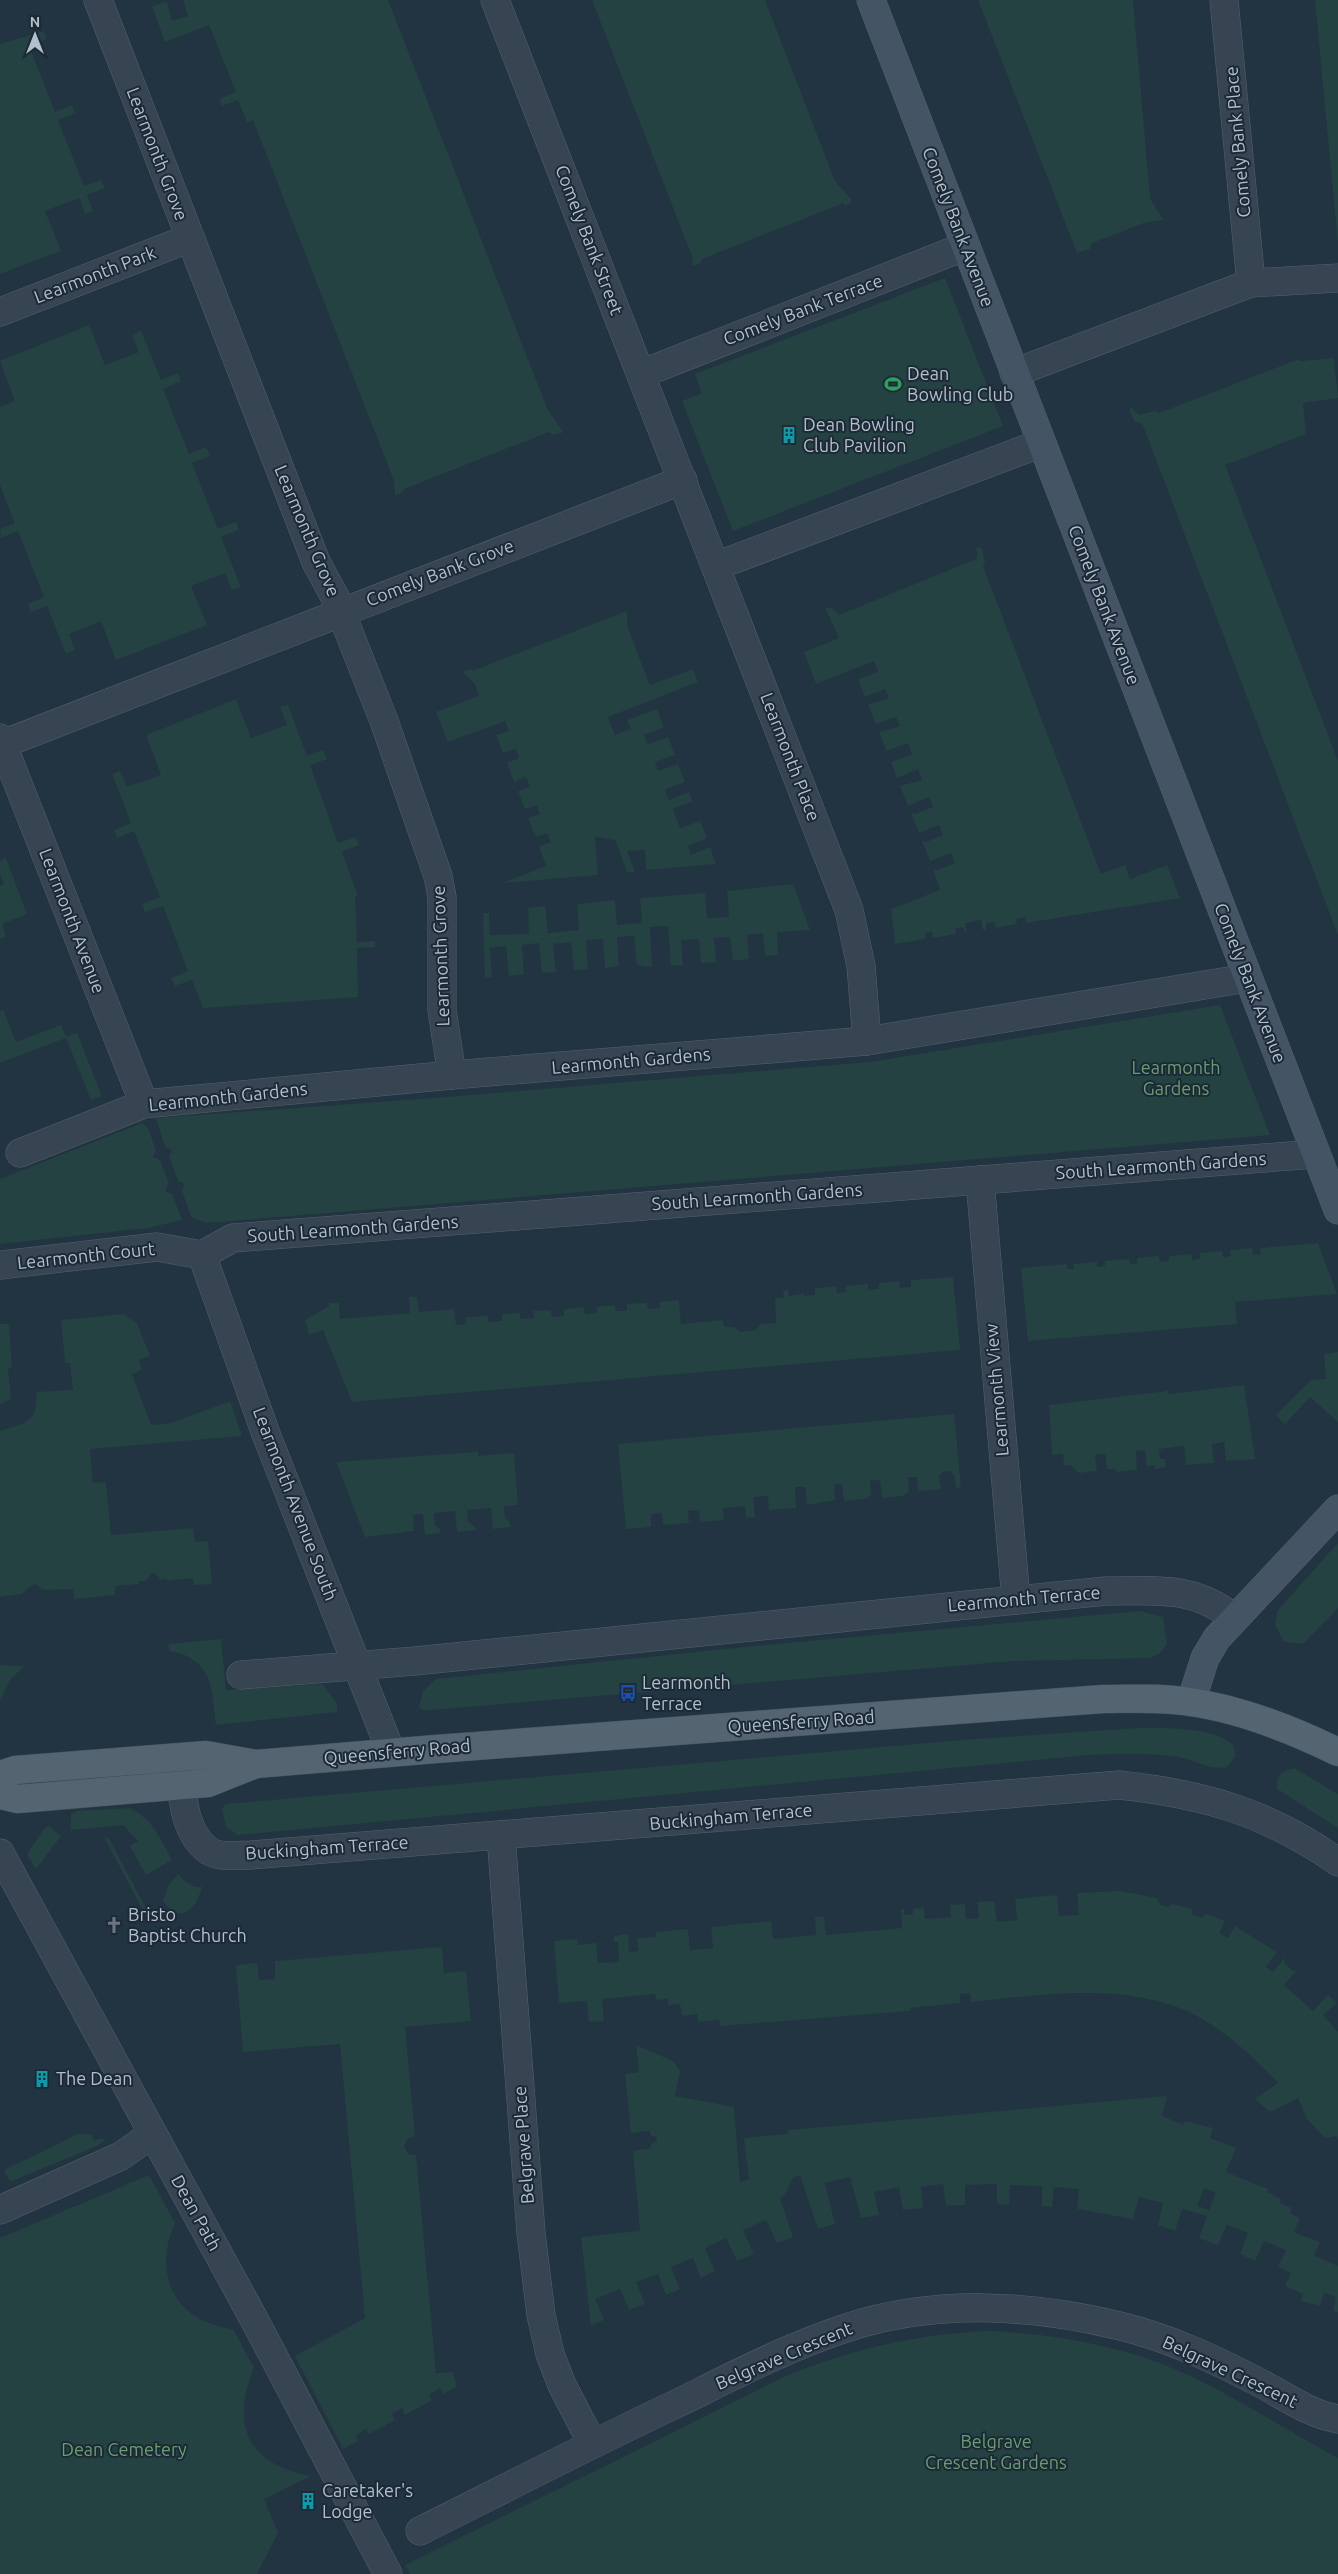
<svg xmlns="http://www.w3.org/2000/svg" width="1338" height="2574" viewBox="0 0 1338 2574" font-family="Ubuntu,sans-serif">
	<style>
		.green { fill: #244242; fill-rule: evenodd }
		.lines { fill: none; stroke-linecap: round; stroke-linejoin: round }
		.street-casing { stroke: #55626e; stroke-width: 29 }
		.secondary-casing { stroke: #55626e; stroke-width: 29 }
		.primary-casing { stroke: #43505d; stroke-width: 29 }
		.street { stroke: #374451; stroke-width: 28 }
		.secondary { stroke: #445464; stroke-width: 28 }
		.primary { stroke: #546471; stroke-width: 28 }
		.labels { text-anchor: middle; stroke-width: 4; stroke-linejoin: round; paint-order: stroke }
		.street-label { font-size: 18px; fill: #b3bfcb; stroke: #1c2936 }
		.poi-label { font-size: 18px; fill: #b3bfcb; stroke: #1c2936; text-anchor: start }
		.park-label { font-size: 18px; fill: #689f6e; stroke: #1c2936 }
	</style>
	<rect width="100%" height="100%" fill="#223341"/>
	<g class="green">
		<polygon points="183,0 388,0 547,408 563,432 554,435 549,432 404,489 403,492 395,496 394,481 389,468 253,120 247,122 238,100 222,106 219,99 236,92 209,25 165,42 152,6 167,2 172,21 188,16"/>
		<polygon points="592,0 765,0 835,181 851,199 851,203 845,206 844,203 702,259 700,263 693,266 692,256"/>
		<polygon points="978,0 1133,0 1150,198 1163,220 1144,223 1092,243 1090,249 1077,253"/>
		<polygon points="1315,0 1338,0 1338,244 1317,21"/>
		<polygon points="44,31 47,39 29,46 55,112 72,105 75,113 58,120 84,186 101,180 105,188 87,195 93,211 85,214 79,198 45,211 61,251 0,274 0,44"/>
		<polygon points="945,278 1003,426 733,531 682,401 702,393 695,374"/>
		<polygon points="89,325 105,365 139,352 132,335 141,331 161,380 178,373 181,381 163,389 189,454 206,447 210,456 192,463 218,529 236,522 239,530 221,537 241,587 232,590 225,573 191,586 207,625 116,660 101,621 69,634 75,650 66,654 47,606 31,612 28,604 44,597 18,531 1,538 0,529 15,523 0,485 0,407 15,401 0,361"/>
		<polygon points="1334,358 1338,398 1303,403 1306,434 1225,465 1338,761 1338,935 1142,423 1135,422 1129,410 1131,407 1139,415 1155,411 1159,413 1299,359 1300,361"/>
		<polygon points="976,548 982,548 985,563 983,566 1101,874 1125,865 1130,879 1167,865 1180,898 1026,923 1025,917 1016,919 1017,924 996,928 994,922 986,923 986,929 983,930 981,920 965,923 967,932 965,933 963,927 955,928 956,934 933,938 932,932 925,933 925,939 895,944 891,909 940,890 933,869 938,870 955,863 951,853 930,861 922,841 926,842 943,835 939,825 919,833 911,813 915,814 933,807 929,797 908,806 900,786 922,780 918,769 897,778 891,762 912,754 908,743 886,751 879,732 900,726 896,717 876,724 868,705 889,698 885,689 865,697 858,679 878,672 874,661 816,684 804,652 839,638 825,608 832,608 839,615 976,559 978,554"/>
		<polygon points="627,611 627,626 650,685 693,669 698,682 608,717 615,735 631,729 627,720 657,709 664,727 644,735 648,744 668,737 675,755 655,762 658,771 678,764 685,782 665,790 669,800 689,792 693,801 673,809 680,828 700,821 707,838 688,846 691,855 710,847 716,864 646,870 645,850 627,851 635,872 627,872 615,840 595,837 598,875 502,883 546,866 539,846 551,842 547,833 536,837 528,818 540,814 537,805 525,809 518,791 530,787 526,777 514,782 507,763 519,758 516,749 503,753 496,735 509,731 505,721 448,742 436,712 479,696 475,684 462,672 471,669 472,671"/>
		<polygon points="236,699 251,738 287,725 280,707 288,705 307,756 323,750 327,759 310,765 338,843 356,837 359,845 342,852 358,896 355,897 357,942 375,941 375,947 357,948 358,997 203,1008 192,980 175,986 171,978 188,971 163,906 145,912 142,904 160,897 134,831 117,838 114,830 131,823 112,774 120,771 127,787 161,775 146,735"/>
		<polygon points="6,858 27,914 2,924 6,936 0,939 0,886 4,884 0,874 0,861"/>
		<polygon points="793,884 810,930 777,932 778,955 765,956 763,933 747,935 749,959 733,961 730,937 714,938 716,962 701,963 699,939 681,940 683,965 671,966 668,926 650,927 652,967 637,965 634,936 617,937 619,966 605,968 603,939 586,940 588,969 574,970 571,942 553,944 556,972 542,973 539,943 522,945 524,974 509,976 506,946 490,948 492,977 485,978 483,913 489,913 490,935 529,934 528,908 545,906 548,933 579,930 577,904 615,900 617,925 642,923 640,898 705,893 707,918 729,917 727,891"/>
		<polygon points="1220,1005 1270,1135 207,1223 191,1217 182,1191 185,1184 178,1181 169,1157 172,1150 165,1147 156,1118 434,1098 870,1062"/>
		<polygon points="3,1010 16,1042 61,1025 66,1037 77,1033 102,1096 91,1100 66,1038 0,1063 0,1011"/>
		<polygon points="142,1123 148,1128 156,1150 153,1157 160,1160 169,1183 165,1191 172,1194 182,1220 148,1228 0,1244 0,1179"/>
		<polygon points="1318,1243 1337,1294 1235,1302 1237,1324 1028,1341 1021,1268 1067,1264 1067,1269 1074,1269 1073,1264 1097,1262 1097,1267 1105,1266 1105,1261 1129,1259 1130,1264 1137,1264 1137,1258 1159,1256 1160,1262 1169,1261 1169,1256 1191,1254 1192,1260 1200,1259 1200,1253 1222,1251 1223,1257 1231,1256 1230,1250 1252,1248 1253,1255 1261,1254 1260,1248"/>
		<polygon points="953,1277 960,1350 352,1402 323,1330 309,1335 305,1320 329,1306 329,1303 339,1303 340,1319 410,1313 409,1297 417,1297 419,1312 454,1309 456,1325 466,1324 466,1317 488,1316 488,1322 502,1321 502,1314 520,1313 520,1319 534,1318 533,1311 551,1310 552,1317 564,1316 564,1309 584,1307 585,1314 597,1313 597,1307 615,1305 616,1311 627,1311 627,1304 647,1303 648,1309 660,1308 659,1302 679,1300 681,1324 723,1320 724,1327 734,1327 740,1332 756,1330 761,1324 776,1323 775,1298 784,1298 783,1291 788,1290 789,1296 803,1294 804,1289 804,1296 815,1295 815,1288 836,1286 837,1293 846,1292 846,1286 868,1284 868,1290 879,1289 879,1283 899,1281 900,1288 911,1287 911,1280"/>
		<path d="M124 1314 137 1323 150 1356 139 1360 142 1370 132 1374 151 1425 171 1423 230 1401 242 1436 90 1449 93 1483 106 1482 111 1535 193 1528 195 1542 208 1541 212 1584 194 1585 193 1578 167 1581V1579L160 1580 157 1575 152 1573 146 1581H139V1584L115 1586V1595L74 1599 73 1589 42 1590 39 1586 34 1584 21 1594 0 1597V1431C25 1423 39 1423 36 1392L73 1390 70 1363H65L61 1320Z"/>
		<polygon points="0,1324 9,1324 12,1368 8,1368 11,1399 0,1404"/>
		<polygon points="1338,1352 1338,1422 1310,1397 1285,1424 1276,1415 1311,1380 1326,1379 1324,1354"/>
		<polygon points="1244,1385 1255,1459 1226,1461 1224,1442 1212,1444 1214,1463 1186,1465 1184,1446 1159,1449 1160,1459 1165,1459 1166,1467 1155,1469 1155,1465 1147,1466 1145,1450 1136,1451 1137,1470 1116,1472 1115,1469 1107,1469 1105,1454 1095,1455 1097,1471 1079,1473 1070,1465 1064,1466 1063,1454 1052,1455 1049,1405 1168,1391 1169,1394"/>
		<polygon points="954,1414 961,1487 956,1488 954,1475 950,1471 943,1472 939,1476 941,1489 918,1491 917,1477 908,1477 909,1492 902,1496 882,1498 880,1480 870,1481 871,1496 865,1499 844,1501 842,1484 834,1484 835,1500 807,1505 805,1487 795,1487 796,1508 769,1510 768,1496 753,1497 755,1517 746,1518 745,1506 723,1508 724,1520 700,1522 699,1510 688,1511 689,1523 663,1525 662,1513 651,1514 651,1527 626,1529 618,1444"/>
		<polygon points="478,1452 478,1456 514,1453 518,1505 504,1506 505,1518 510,1522 511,1527 493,1529 491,1508 467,1510 468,1521 475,1527 476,1530 457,1532 455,1511 434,1513 435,1525 440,1529 440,1533 425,1535 423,1514 413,1515 414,1531 365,1537 336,1462"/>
		<polygon points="1338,1543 1338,1608 1303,1644 1284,1642 1275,1625 1277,1611"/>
		<polygon points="1140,1611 1163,1617 1167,1644 1160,1653 1151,1658 1013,1661 432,1710 423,1710 419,1707 423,1691 436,1679 765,1645"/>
		<path d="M221 1639 226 1690 323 1684 337 1704V1712L216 1725C212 1688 213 1659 170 1651L168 1644Z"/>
		<polygon points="0,1665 24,1666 10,1680 0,1701"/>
		<path d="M1137 1728C1165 1728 1214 1726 1234 1746L1235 1757 1227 1767C1209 1771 1191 1758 1173 1756 1146 1753 1118 1754 1090 1755L237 1835 226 1827 222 1809 226 1804 962 1740Z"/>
		<path d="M1294 1768 1338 1794V1828L1277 1789C1275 1777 1283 1770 1294 1768Z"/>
		<path d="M129 1808C152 1817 161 1840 172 1860L146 1875 130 1846 138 1841 123 1825 71 1830V1814L76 1811Z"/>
		<polygon points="49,1826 61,1836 36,1869 27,1854 45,1828"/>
		<polygon points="108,1837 153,1921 150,1923 105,1839"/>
		<path d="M179 1874C184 1882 193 1888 202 1887 196 1909 181 1926 163 1901L169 1884Z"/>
		<path d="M1121 1891 1157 1898 1160 1905 1168 1907 1172 1904 1192 1909V1914L1202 1918 1206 1914 1225 1921 1219 1933 1228 1938 1235 1926 1277 1952 1266 1967 1273 1972 1285 1957 1284 1963 1293 1971 1298 1969 1284 1985 1313 2011 1328 1995 1337 2003 1323 2015 1338 2032V2140L1337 2136 1325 2138 1307 2119 1298 2098 1270 2112 1255 2099 1278 2083C1251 2055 1219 2024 1182 2009 1115 1983 1041 1995 971 2002L970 1993 960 1994V2003L910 2008V2011L720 2026 719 2020 698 2022 697 2014 682 2016 680 2004 668 2005V1999L656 2000 655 1994 602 1999 604 2021 589 2022 587 2001 559 2003 554 1941 577 1939 578 1945 596 1943 598 1963 619 1962 618 1942H614V1936L628 1934 629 1952 638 1951 637 1938 656 1937V1932L688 1929 690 1950 713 1948 711 1927 771 1921 773 1939 816 1935 815 1917H824L826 1935 902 1928 901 1909H904L905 1915 913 1914V1909L924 1907 925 1919 951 1917 950 1905 965 1904 966 1919 979 1918 977 1902 994 1901 997 1922 1017 1920 1015 1899 1057 1895 1059 1916 1079 1915 1077 1893Z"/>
		<polygon points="442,1947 444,1973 466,1971 471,2021 405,2027 415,2136 407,2139 404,2147 408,2154 416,2155 436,2373 452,2372 457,2386 444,2394 440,2388 429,2395 432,2400 405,2415 402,2408 392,2414 395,2420 369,2434 366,2429 356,2435 358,2441 343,2449 295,2356 365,2318 340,2044 243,2052 236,1965 257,1963 259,1980 275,1979 275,1961"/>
		<path d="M636 2045 673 2061 680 2071 675 2096 734 2107 740 2182 749 2179 744 2138 787 2134 789 2130 1167 2096 1162 2116 1184 2125 1185 2121 1213 2128 1210 2138 1236 2148 1226 2172 1268 2189 1267 2192 1281 2199 1280 2203 1292 2208 1290 2213 1300 2218 1294 2232 1320 2242 1314 2255 1338 2266V2312L1333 2311 1336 2297 1324 2293 1320 2306 1301 2301 1303 2294 1285 2286 1291 2273 1278 2267 1286 2250 1264 2241 1255 2261 1240 2254 1248 2233 1227 2225 1218 2245 1199 2238 1207 2216 1182 2209 1175 2231 1158 2225 1163 2203 1139 2197 1133 2219 1077 2209 1079 2189 1054 2187 1052 2207 1042 2206V2186L1010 2185 1009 2205 997 2204V2184L965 2185V2205L946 2206 943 2184 921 2187 923 2208 903 2210 899 2187 874 2192 879 2215 861 2218 850 2177 825 2183 835 2224 818 2229 800 2175 793 2178 784 2196 780 2198 793 2237 777 2243 766 2220 743 2230 754 2254 737 2261 726 2238 705 2248 715 2271 701 2278 693 2258 671 2267 680 2289 666 2295 658 2274 636 2282 645 2304 629 2310 620 2289 595 2299 604 2320 591 2326 581 2237 640 2231 633 2151 651 2148V2144L657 2141 656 2137 650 2135V2131L631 2133 625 2074 639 2072ZM1204 2188 1216 2193 1209 2210 1197 2206Z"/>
		<polygon points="78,2134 91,2134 94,2140 107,2138 97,2146 10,2182 4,2170"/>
		<path d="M149 2175 175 2223C152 2274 175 2322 233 2329L254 2368C230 2425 248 2465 311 2476L264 2499 278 2533 257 2574H0V2238Z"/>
		<path d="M988 2331C1060 2334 1130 2347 1195 2378 1244 2402 1290 2432 1338 2458V2574H410L405 2565 786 2376C852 2349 917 2334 988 2331Z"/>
	</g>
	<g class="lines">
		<g class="street-casing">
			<g id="street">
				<polyline points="98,0 316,562 335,597 384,721 438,876 442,897 442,1010 452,1075"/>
				<polyline points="495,0 849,910 861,966 867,1041"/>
				<polyline points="1224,0 1251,283"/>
				<polyline points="0,312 190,238"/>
				<polyline points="1014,373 1251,283 1338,278"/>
				<polyline points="641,374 966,246"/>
				<polyline points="716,566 1042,443"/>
				<polyline points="0,738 144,1104"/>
				<polyline points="3,744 683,480"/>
				<polyline points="20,1153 144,1104 452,1075 867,1041 1247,978"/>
				<polyline points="980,1180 1016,1600"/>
				<polyline points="202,1255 233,1238 1316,1154"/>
				<polyline points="202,1255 266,1434 391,1752"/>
				<polyline points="0,1265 157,1247 202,1255"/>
				<path d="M241 1675 415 1661 1106 1591C1155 1591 1194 1585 1234 1618"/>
				<path d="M179 1761C182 1790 182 1832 209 1851 219 1858 239 1855 251 1855L1119 1785C1204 1794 1267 1812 1338 1862"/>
				<polyline points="501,1835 531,2233 541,2315 550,2354 562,2385 592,2443"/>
				<polyline points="0,1853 255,2321 388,2574"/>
				<polyline points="0,2210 121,2156 152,2134"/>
				<path d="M420 2531C506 2488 591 2444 678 2403 733 2376 788 2347 846 2328 934 2299 1031 2304 1120 2326 1170 2338 1216 2360 1262 2384 1286 2397 1310 2414 1338 2419"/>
			</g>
		</g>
		<g class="secondary-casing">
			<g id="secondary">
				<polyline points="871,0 1338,1210"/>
				<polyline points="1191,1702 1205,1658 1217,1638 1338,1509"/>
			</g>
		</g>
		<g class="primary-casing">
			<g id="primary">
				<polyline points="0,1775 15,1770 206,1755 256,1764"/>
				<path d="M0 1795 18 1799 208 1783 256 1764 436 1749 1103 1699C1132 1699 1161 1697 1190 1702 1240 1709 1293 1730 1338 1752"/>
			</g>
		</g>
		<use href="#street" class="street"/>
		<use href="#secondary" class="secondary"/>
		<use href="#primary" class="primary"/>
	</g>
	<defs>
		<g id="stadium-bare" transform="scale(1.35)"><path d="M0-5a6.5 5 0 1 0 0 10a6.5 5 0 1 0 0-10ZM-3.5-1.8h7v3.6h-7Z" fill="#2e9e5b" stroke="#1c2936" stroke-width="2.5" paint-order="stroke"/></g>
		<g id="building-bare" transform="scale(1.35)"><path d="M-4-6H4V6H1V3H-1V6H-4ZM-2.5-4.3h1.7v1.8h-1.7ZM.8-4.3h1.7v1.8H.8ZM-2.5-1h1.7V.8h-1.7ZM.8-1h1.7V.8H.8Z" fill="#0f9aa8" stroke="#1c2936" stroke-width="2.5" paint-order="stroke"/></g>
		<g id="bus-bare" transform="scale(1.35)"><path d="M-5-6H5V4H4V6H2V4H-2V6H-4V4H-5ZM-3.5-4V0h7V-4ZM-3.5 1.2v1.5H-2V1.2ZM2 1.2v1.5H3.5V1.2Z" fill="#1a4fb4" stroke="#1c2936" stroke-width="2.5" paint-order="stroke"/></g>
		<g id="church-bare" transform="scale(1.35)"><path d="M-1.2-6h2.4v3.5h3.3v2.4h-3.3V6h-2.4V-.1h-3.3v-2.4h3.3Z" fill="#6b7280" stroke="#1c2936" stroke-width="2.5" paint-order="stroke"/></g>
	</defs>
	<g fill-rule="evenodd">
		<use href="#stadium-bare" x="893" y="384"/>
		<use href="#building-bare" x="789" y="435"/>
		<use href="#bus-bare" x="628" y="1693"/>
		<use href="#church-bare" x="114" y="1925"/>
		<use href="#building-bare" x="42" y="2079"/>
		<use href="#building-bare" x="308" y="2501"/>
	</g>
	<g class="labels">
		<g class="street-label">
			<text transform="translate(1238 142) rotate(-95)" y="6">Comely Bank Place</text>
			<text transform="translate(157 154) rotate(69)" y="6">Learmonth Grove</text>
			<text transform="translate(958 227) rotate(69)" y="6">Comely Bank Avenue</text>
			<text transform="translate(589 240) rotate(69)" y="6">Comely Bank Street</text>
			<text transform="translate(95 275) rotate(-21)" y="6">Learmonth Park</text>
			<text transform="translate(803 310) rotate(-21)" y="6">Comely Bank Terrace</text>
			<text transform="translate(307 531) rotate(67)" y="6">Learmonth Grove</text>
			<text transform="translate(440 573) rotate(-21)" y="6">Comely Bank Grove</text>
			<text transform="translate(1104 605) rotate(69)" y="6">Comely Bank Avenue</text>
			<text transform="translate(790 757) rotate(69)" y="6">Learmonth Place</text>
			<text transform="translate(72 921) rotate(69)" y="6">Learmonth Avenue</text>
			<text transform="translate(441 956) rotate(-92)" y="6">Learmonth Grove</text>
			<text transform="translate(1250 983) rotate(69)" y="6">Comely Bank Avenue</text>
			<text transform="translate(631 1061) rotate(-5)" y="6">Learmonth Gardens</text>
			<text transform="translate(228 1097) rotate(-6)" y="6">Learmonth Gardens</text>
			<text transform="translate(1161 1166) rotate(-4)" y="6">South Learmonth Gardens</text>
			<text transform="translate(757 1197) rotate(-4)" y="6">South Learmonth Gardens</text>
			<text transform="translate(353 1229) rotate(-4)" y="6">South Learmonth Gardens</text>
			<text transform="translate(86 1256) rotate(-6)" y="6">Learmonth Court</text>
			<text transform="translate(997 1390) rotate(-95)" y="6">Learmonth View</text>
			<text transform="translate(295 1504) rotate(69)" y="6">Learmonth Avenue South</text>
			<text transform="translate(1024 1599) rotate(-5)" y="6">Learmonth Terrace</text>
			<text transform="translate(801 1722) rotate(-4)" y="6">Queensferry Road</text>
			<text transform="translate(397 1752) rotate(-5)" y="6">Queensferry Road</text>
			<text transform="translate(731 1817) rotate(-5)" y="6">Buckingham Terrace</text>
			<text transform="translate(327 1848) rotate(-4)" y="6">Buckingham Terrace</text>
			<text transform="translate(524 2145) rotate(-94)" y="6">Belgrave Place</text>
			<text transform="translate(196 2213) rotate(61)" y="6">Dean Path</text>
			<text transform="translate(784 2356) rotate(-23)" y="6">Belgrave Crescent</text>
			<text transform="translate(1230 2372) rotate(25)" y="6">Belgrave Crescent</text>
		</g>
		<g class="poi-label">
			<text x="907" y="380">Dean<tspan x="907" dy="21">Bowling Club</tspan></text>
			<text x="803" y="431">Dean Bowling<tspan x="803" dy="21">Club Pavilion</tspan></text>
			<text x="642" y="1689">Learmonth<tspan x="642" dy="21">Terrace</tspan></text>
			<text x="128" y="1921">Bristo<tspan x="128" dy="21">Baptist Church</tspan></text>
			<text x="56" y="2085">The Dean</text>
			<text x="322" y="2497">Caretaker's<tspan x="322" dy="21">Lodge</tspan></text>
		</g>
		<g class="park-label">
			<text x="1176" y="1074">Learmonth<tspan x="1176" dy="21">Gardens</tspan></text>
			<text x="996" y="2448">Belgrave<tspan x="996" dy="21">Crescent Gardens</tspan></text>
			<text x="124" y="2456">Dean Cemetery</text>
		</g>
	</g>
	<g transform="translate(35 35)" stroke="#1c2936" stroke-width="4" paint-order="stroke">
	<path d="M0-4L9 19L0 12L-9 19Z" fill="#b3bfcb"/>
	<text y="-8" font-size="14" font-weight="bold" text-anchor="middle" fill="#b3bfcb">N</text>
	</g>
</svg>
